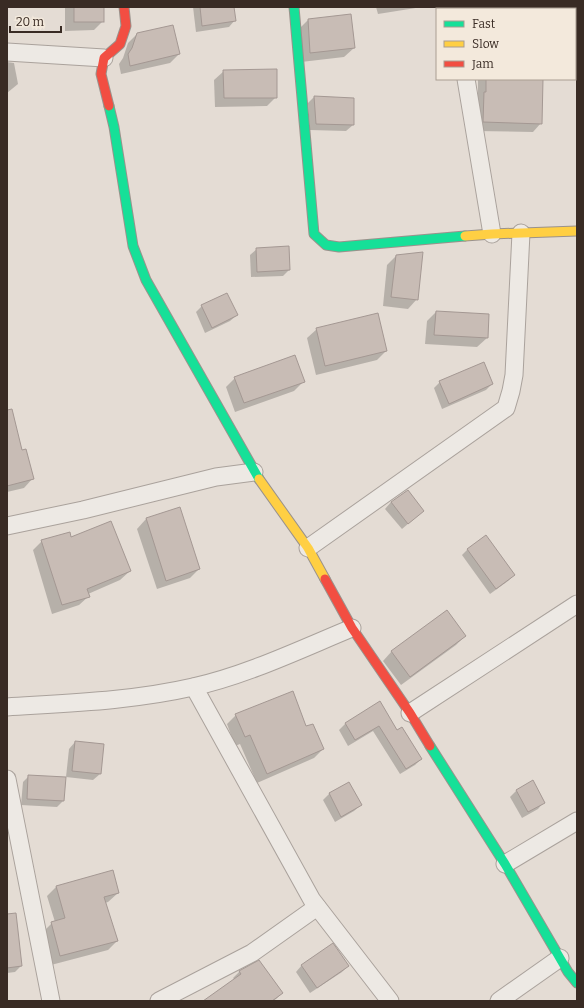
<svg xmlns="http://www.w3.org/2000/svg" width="584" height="1008" viewBox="0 0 584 1008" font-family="Bitter,serif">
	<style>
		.shadow { fill: #0003 }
		.building { fill: #c8bcb5; stroke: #a49893 }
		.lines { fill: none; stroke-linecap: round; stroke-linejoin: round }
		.street-casing { stroke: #aaa29c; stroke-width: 19 }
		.fast-casing { stroke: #9a928c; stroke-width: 11 }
		.slow-casing { stroke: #9a928c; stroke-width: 11 }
		.jam-casing { stroke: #9a928c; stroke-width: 11 }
		.street { stroke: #ede9e4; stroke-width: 17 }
		.fast { stroke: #16e098; stroke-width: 9 }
		.slow { stroke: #ffcf43; stroke-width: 9 }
		.jam { stroke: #f24e42; stroke-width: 9 }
	</style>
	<rect width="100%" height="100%" fill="#e4dcd4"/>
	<g class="shadow">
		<polygon points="65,7 103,7 103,21 94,30 65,31"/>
		<polygon points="193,7 233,7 235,20 229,27 196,32"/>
		<polygon points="376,7 422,7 378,14"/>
		<rect x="529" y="7" width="25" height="2"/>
		<polygon points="350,15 354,48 344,57 301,62 299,29 308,20"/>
		<polygon points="137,34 179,54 170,63 121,74 119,64 123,58 128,43"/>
		<polygon points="7,62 14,63 18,84 7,93"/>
		<polygon points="224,71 276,97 267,106 215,107 214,80"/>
		<polygon points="478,79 544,79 542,81 541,123 533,132 475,131 478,99"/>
		<polygon points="314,97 353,125 346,131 310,130 308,103"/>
		<polygon points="257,249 289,270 283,276 251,277 250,255"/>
		<polygon points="396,256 417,299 408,309 383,306 387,265"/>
		<polygon points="202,306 237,315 230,321 205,333 196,312"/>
		<polygon points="436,312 487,338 477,347 425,344 427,321"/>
		<polygon points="317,329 386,351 377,360 316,375 307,338"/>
		<polygon points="235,378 304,381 294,391 235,412 226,387"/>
		<polygon points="440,382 492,384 486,390 442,409 434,388"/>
		<polygon points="7,414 33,478 24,488 7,492"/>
		<polygon points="391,502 423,511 402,529 385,509"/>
		<polygon points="179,508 199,569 190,578 157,589 137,529 146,519"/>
		<polygon points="71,538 130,571 120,580 88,594 89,596 79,605 52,614 33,550 42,541"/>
		<polygon points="468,549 514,575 508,581 490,594 462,555"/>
		<polygon points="465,636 456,645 401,685 383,661 392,651"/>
		<polygon points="379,703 397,732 421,759 415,765 400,774 373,731 348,746 339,730 345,724"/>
		<polygon points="236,715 306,728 323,749 314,758 257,783 240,744 235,746 227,724"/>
		<polygon points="75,742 103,745 100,774 93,780 66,777 69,749"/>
		<polygon points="29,776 65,778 63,801 57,807 21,805 23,782"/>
		<polygon points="348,783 361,805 354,811 335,822 323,800 329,794"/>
		<polygon points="516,791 544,802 538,809 522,818 510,797"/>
		<polygon points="56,887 118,893 108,902 105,903 117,941 108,950 51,965 43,932 52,923 55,922 47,896"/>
		<polygon points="17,934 21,966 15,972 7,973 7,935"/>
		<polygon points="259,961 282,993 276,999 273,1001 206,1001 235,980 233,978 239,972"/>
		<polygon points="302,965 348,966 342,972 310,993 296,972"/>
	</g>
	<g class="building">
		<rect x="74" y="7" width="30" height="15"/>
		<polygon points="200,7 234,7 236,21 202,26"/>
		<polygon points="351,14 355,48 310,53 308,19"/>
		<polygon points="173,25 180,54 130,66 128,54 132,48 137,33"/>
		<polygon points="277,69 277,98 224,98 223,70"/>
		<polygon points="486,79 543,79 542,124 483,122 484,92 486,92"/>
		<polygon points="314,96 354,98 354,125 316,124"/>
		<polygon points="289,246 290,270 257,272 256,248"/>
		<polygon points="423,252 418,300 391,297 396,255"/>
		<polygon points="227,293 238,315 212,328 201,305"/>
		<polygon points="436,311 489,314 488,338 434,335"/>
		<polygon points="378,313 387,351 325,366 316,328"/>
		<polygon points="295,355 305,382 244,403 234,377"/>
		<polygon points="484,362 493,384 449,404 439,381"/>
		<polygon points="12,409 22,450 26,449 34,479 7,486 7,410"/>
		<polygon points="408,490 424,511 408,524 391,502"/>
		<polygon points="180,507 200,569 166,581 146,518"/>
		<polygon points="111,521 131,571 87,589 90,597 62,605 41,540 70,532 71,537"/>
		<polygon points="486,535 515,575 496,589 467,549"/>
		<polygon points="447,610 466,636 410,677 391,651"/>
		<polygon points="293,691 306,726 313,724 324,749 267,774 250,735 245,737 235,714"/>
		<polygon points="380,701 397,730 402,727 422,759 406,769 379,726 355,740 345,723"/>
		<polygon points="75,741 104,744 101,774 72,771"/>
		<polygon points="28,775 66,777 64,801 27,799"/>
		<polygon points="533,780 545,803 528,812 516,790"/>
		<polygon points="349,782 362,805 341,817 329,793"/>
		<polygon points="113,870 119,893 104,897 118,941 60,956 51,922 65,918 56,886"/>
		<polygon points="16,913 22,966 7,968 7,914"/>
		<polygon points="333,943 349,966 317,988 301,965"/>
		<polygon points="259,960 283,993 272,1001 203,1001 241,974 239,971"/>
	</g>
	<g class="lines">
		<g class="street-casing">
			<g id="street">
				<polyline points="457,7 458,9"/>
				<polyline points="7,52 104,58"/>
				<polyline points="466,79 492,234"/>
				<polyline points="7,526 83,510 216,477 254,472"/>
				<polyline points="308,548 506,408 511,391 514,375 521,233"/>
				<polyline points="194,687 312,900 390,1001"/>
				<path d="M7 707C69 703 132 701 193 687 247 675 301 649 352 628"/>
				<polyline points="410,713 577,604"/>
				<polyline points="7,779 51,1001"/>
				<polyline points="505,864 577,821"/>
				<polyline points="159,1001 252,953 317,907"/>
				<polyline points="499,1001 560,958"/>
			</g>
		</g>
		<g class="fast-casing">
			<g id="fast">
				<polyline points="294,7 314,234 326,245 339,247 465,236"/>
				<polyline points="109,106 114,127 133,246 146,280 259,479"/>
				<polyline points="430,746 505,864 568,972 577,983"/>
			</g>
		</g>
		<g class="slow-casing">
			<g id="slow">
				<polyline points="465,236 492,234 577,231"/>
				<polyline points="259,479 308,548 325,579"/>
			</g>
		</g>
		<g class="jam-casing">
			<g id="jam">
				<polyline points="109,106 101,74 104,58 120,44 126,26 124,7"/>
				<polyline points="325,579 352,628 410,713 430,746"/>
			</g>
		</g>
		<use href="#street" class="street"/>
		<use href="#fast" class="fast"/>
		<use href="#slow" class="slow"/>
		<use href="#jam" class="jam"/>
	</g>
	<rect width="584" height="1008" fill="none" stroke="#392b24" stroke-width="16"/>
	<rect x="436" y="8" width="140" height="72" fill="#f3e9dc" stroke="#a99d92"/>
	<rect x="444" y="21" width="20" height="6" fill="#16e098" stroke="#a99d92"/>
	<text x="472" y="28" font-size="12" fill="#392b24">Fast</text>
	<rect x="444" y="41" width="20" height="6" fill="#ffcf43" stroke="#a99d92"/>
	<text x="472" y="48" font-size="12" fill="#392b24">Slow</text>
	<rect x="444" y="61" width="20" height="6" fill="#f24e42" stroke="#a99d92"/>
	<text x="472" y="68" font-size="12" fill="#392b24">Jam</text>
	<path d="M10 26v6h51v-6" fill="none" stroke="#392b24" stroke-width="2"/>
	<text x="16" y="26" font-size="12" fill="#392b24" stroke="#f3e9dc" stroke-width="3" paint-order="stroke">20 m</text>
</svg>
